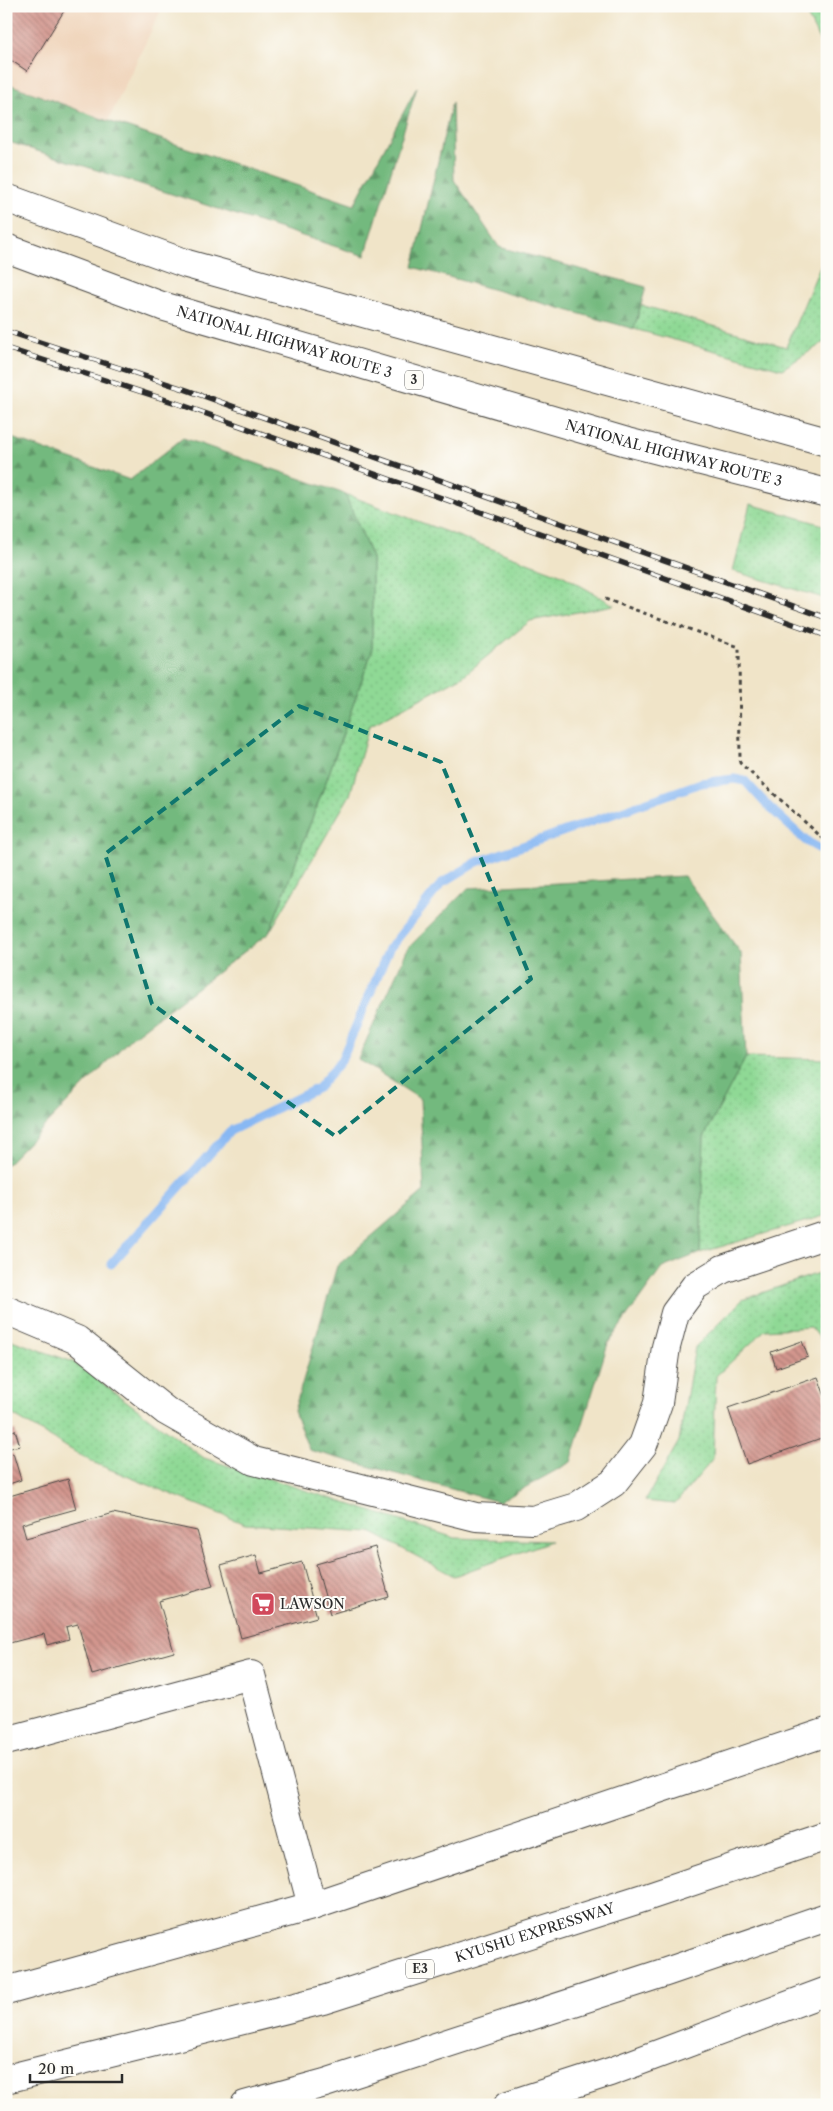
<svg xmlns="http://www.w3.org/2000/svg" width="833" height="2111" viewBox="0 0 833 2111" font-family="'Libre Caslon Text',serif">
	<style>
		.built { fill: #f0d5bc }
		.grass { fill: url(#grass-dots); stroke: #5d8260 }
		.forest { fill: url(#forest-firs); stroke: #4f7254 }
		.lines { fill: none; stroke-linecap: round; stroke-linejoin: round }
		.stream { stroke: #88b8f3; stroke-width: 9 }
		.building { fill: url(#building-back-hatch) }
		.minor-casing { stroke: #494743; stroke-width: 30 }
		.highway-casing { stroke: #494743; stroke-width: 30 }
		.path { stroke: #494743; stroke-width: 3; stroke-dasharray: 4 4; stroke-linecap: butt }
		.minor { stroke: #fff; stroke-width: 28 }
		.highway { stroke: #fff; stroke-width: 28 }
		.rail-casing { stroke: #2b2b2b; stroke-width: 5.5 }
		.rail { stroke: #fdfcf7; stroke-width: 4; stroke-dasharray: 11; stroke-linecap: butt }
		.marked { fill: none; stroke: #0f766e; stroke-width: 4; stroke-dasharray: 10 6; stroke-linejoin: round }
		.labels { text-anchor: middle; stroke-width: 4; stroke-linejoin: round; paint-order: stroke }
		.shield { fill: #fdfcf7; stroke: #6a6a68; stroke-width: 1 }
		.shield-label { font-size: 12px; font-weight: bold; fill: #2b2b2b }
		.street-label { font-size: 14px; fill: #2b2b2b; stroke: #fdfcf7 }
		.poi-label { font-size: 14px; fill: #2b2b2b; stroke: #fdfcf7; text-anchor: start }
	</style>
	<defs>
		<pattern id="grass-dots" width="8" height="8" patternUnits="userSpaceOnUse" patternTransform="scale(1.25)"><rect width="8" height="8" fill="#8fd995"/><path d="M2 2h.1M6 6h.1" fill="none" stroke="#7cba81" stroke-width="1.8" stroke-linecap="round"/></pattern>
		<pattern id="forest-firs" width="22" height="20" patternUnits="userSpaceOnUse" patternTransform="scale(1.25)"><rect width="22" height="20" fill="#73b97e"/><path d="M5 1l3.5 6h-7zM16 11l3.5 6h-7z" fill="#5f9767"/></pattern>
		<pattern id="building-back-hatch" width="6" height="6" patternUnits="userSpaceOnUse" patternTransform="scale(1.25)"><rect width="6" height="6" fill="#d3968e"/><path d="M-1 5l2 2M0 0l6 6M5-1l2 2" fill="none" stroke="#ab7b74"/></pattern>
	</defs>
	<rect width="100%" height="100%" fill="#fdfcf7"/>
	<filter id="ink" filterUnits="userSpaceOnUse"><feTurbulence type="fractalNoise" baseFrequency=".02" numOctaves="2"/><feDisplacementMap in="SourceGraphic" scale="10" xChannelSelector="R" yChannelSelector="G"/><feConvolveMatrix kernelMatrix="1 2 1 2 8 2 1 2 1" color-interpolation-filters="sRGB"/></filter>
	<filter id="wash" filterUnits="userSpaceOnUse"><feTurbulence type="fractalNoise" baseFrequency=".0096" numOctaves="4" result="noise"/><feDisplacementMap in="SourceGraphic" scale="20" xChannelSelector="R" yChannelSelector="G"/><feGaussianBlur stdDeviation="1.12" result="paint"/><feColorMatrix in="noise" values="0 0 0 0 0 0 0 0 0 0 0 0 0 0 0 0 0 1.4 0 .05"/><feComposite in="paint" operator="in"/></filter>
	<g filter="url(#wash)">
		<rect width="100%" height="100%" fill="#f0e4c8"/>
		<polygon class="built" points="6,6 163,6 108,121 6,83"/>
		<g class="grass">
			<polygon points="802,6 827,6 827,55"/>
			<polygon points="827,250 826,341 782,369 634,329 641,305 786,347"/>
			<polygon points="345,494 562,575 614,605 530,621 463,676 369,726 350,795 269,933 327,779 372,651 372,558"/>
			<polygon points="750,504 827,526 827,599 733,571"/>
			<polygon points="746,1057 827,1059 827,1215 700,1253 704,1137"/>
			<polygon points="827,1270 827,1347 811,1327 765,1330 716,1376 713,1459 675,1504 645,1501 679,1441 695,1347 742,1300"/>
			<polygon points="6,1338 73,1362 204,1458 455,1538 551,1541 454,1576 371,1532 245,1524 92,1462 6,1411"/>
		</g>
		<g class="forest">
			<polygon points="6,83 108,121 354,205 417,87 365,256 6,141"/>
			<polygon points="452,102 454,180 499,247 646,287 634,329 413,267"/>
			<polygon points="6,436 130,480 183,438 345,494 372,558 372,651 327,779 269,933 132,1037 6,1165"/>
			<polygon points="684,876 741,953 746,1057 704,1137 700,1253 662,1268 608,1343 571,1462 499,1502 309,1450 294,1411 337,1266 424,1191 420,1099 358,1059 408,948 468,888"/>
		</g>
		<g class="lines">
			<polyline class="stream" points="111,1264 230,1131 318,1088 341,1061 389,949 442,883 477,862 701,783 734,779 745,781 766,804 806,841 827,853"/>
		</g>
		<g id="blocks">
			<g class="building">
				<polygon points="6,6 67,6 27,71 6,57"/>
				<polygon points="802,1341 808,1357 776,1368 771,1352"/>
				<polygon points="818,1377 827,1402 827,1436 747,1464 728,1408"/>
				<polygon points="15,1430 20,1446 6,1449 6,1433"/>
				<polygon points="13,1453 21,1480 6,1485 6,1455"/>
				<polygon points="68,1479 76,1509 22,1524 26,1538 113,1513 197,1531 213,1586 159,1601 174,1652 92,1675 78,1624 66,1627 69,1639 47,1645 44,1634 6,1644 6,1497"/>
				<polygon points="375,1547 389,1597 330,1614 316,1564"/>
				<polygon points="256,1555 261,1573 302,1562 317,1617 241,1638 221,1565"/>
			</g>
		</g>
	</g>
	<g filter="url(#ink)">
		<use href="#blocks" fill-opacity="0" stroke="#494743" stroke-width="1"/>
		<g class="lines">
			<g class="minor-casing">
				<g id="minor">
					<polyline points="6,1310 77,1340 166,1411 254,1461 476,1517 533,1520 576,1507 613,1483 643,1445 658,1403 666,1347 675,1313 695,1286 723,1269 827,1234"/>
					<polyline points="6,1741 251,1675 312,1906"/>
					<polyline points="6,1991 312,1906 827,1732"/>
				</g>
			</g>
			<g class="highway-casing">
				<g id="highway">
					<polyline points="6,198 187,264 827,442"/>
					<path id="s1" d="M6 248 162 306 627 442 827 493"/>
					<path id="s2" d="M6 2079 323 2000 643 1898 827 1836"/>
					<polyline points="245,2105 325,2083 666,1972 827,1917"/>
					<polyline points="508,2105 610,2072 827,1991"/>
				</g>
			</g>
			<polyline class="path" points="605,599 739,647 740,763 827,842"/>
			<use href="#minor" class="minor"/>
			<use href="#highway" class="highway"/>
			<g class="rail-casing">
				<g id="rail">
					<polyline points="6,331 184,389 827,618"/>
					<polyline points="6,348 179,404 827,636"/>
				</g>
			</g>
			<use href="#rail" class="rail"/>
		</g>
	</g>
	<path class="marked" d="M299 706 441 762 531 979 335 1136 152 1004 105 854Z"/>
	<defs>
		<g id="supermarket-square" transform="scale(1.25)"><rect x="-9" y="-9" width="18" height="18" rx="4" fill="#d1495b" stroke="#fdfcf7"/><path d="M-6-5.5h2.5l.6 2H6L4.5 2H-2.5L-4.4-4H-6ZM-1.5 3.2a1.3 1.3 0 1 0 .1 0ZM3 3.2a1.3 1.3 0 1 0 .1 0Z" fill="#fff"/></g>
	</defs>
	<g fill-rule="evenodd">
		<use href="#supermarket-square" x="263" y="1604"/>
	</g>
	<g class="labels">
		<g class="shield">
			<rect x="405" y="370.5" width="18" height="19" rx="4"/>
			<rect x="406" y="1959.5" width="28" height="19" rx="4"/>
		</g>
		<g class="shield-label">
			<text x="414" y="384">3</text>
			<text x="420" y="1973">E3</text>
		</g>
		<g class="street-label">
			<text dy="5" stroke="none"><textPath href="#s1" startOffset="294">NATIONAL HIGHWAY ROUTE 3</textPath></text>
			<text dy="5" stroke="none"><textPath href="#s1" startOffset="699">NATIONAL HIGHWAY ROUTE 3</textPath></text>
			<text dy="5" stroke="none"><textPath href="#s2" startOffset="549">KYUSHU EXPRESSWAY</textPath></text>
		</g>
		<g class="poi-label">
			<text x="280" y="1609">LAWSON</text>
		</g>
	</g>
	<rect width="833" height="2111" fill="none" stroke="#fdfcf7" stroke-width="25"/>
	<path d="M30 2074v8h92v-8" fill="none" stroke="#2b2b2b" stroke-width="2.5"/>
	<text x="38" y="2074" font-size="15" fill="#2b2b2b" stroke="#fdfcf7" stroke-width="4" paint-order="stroke">20 m</text>
</svg>
